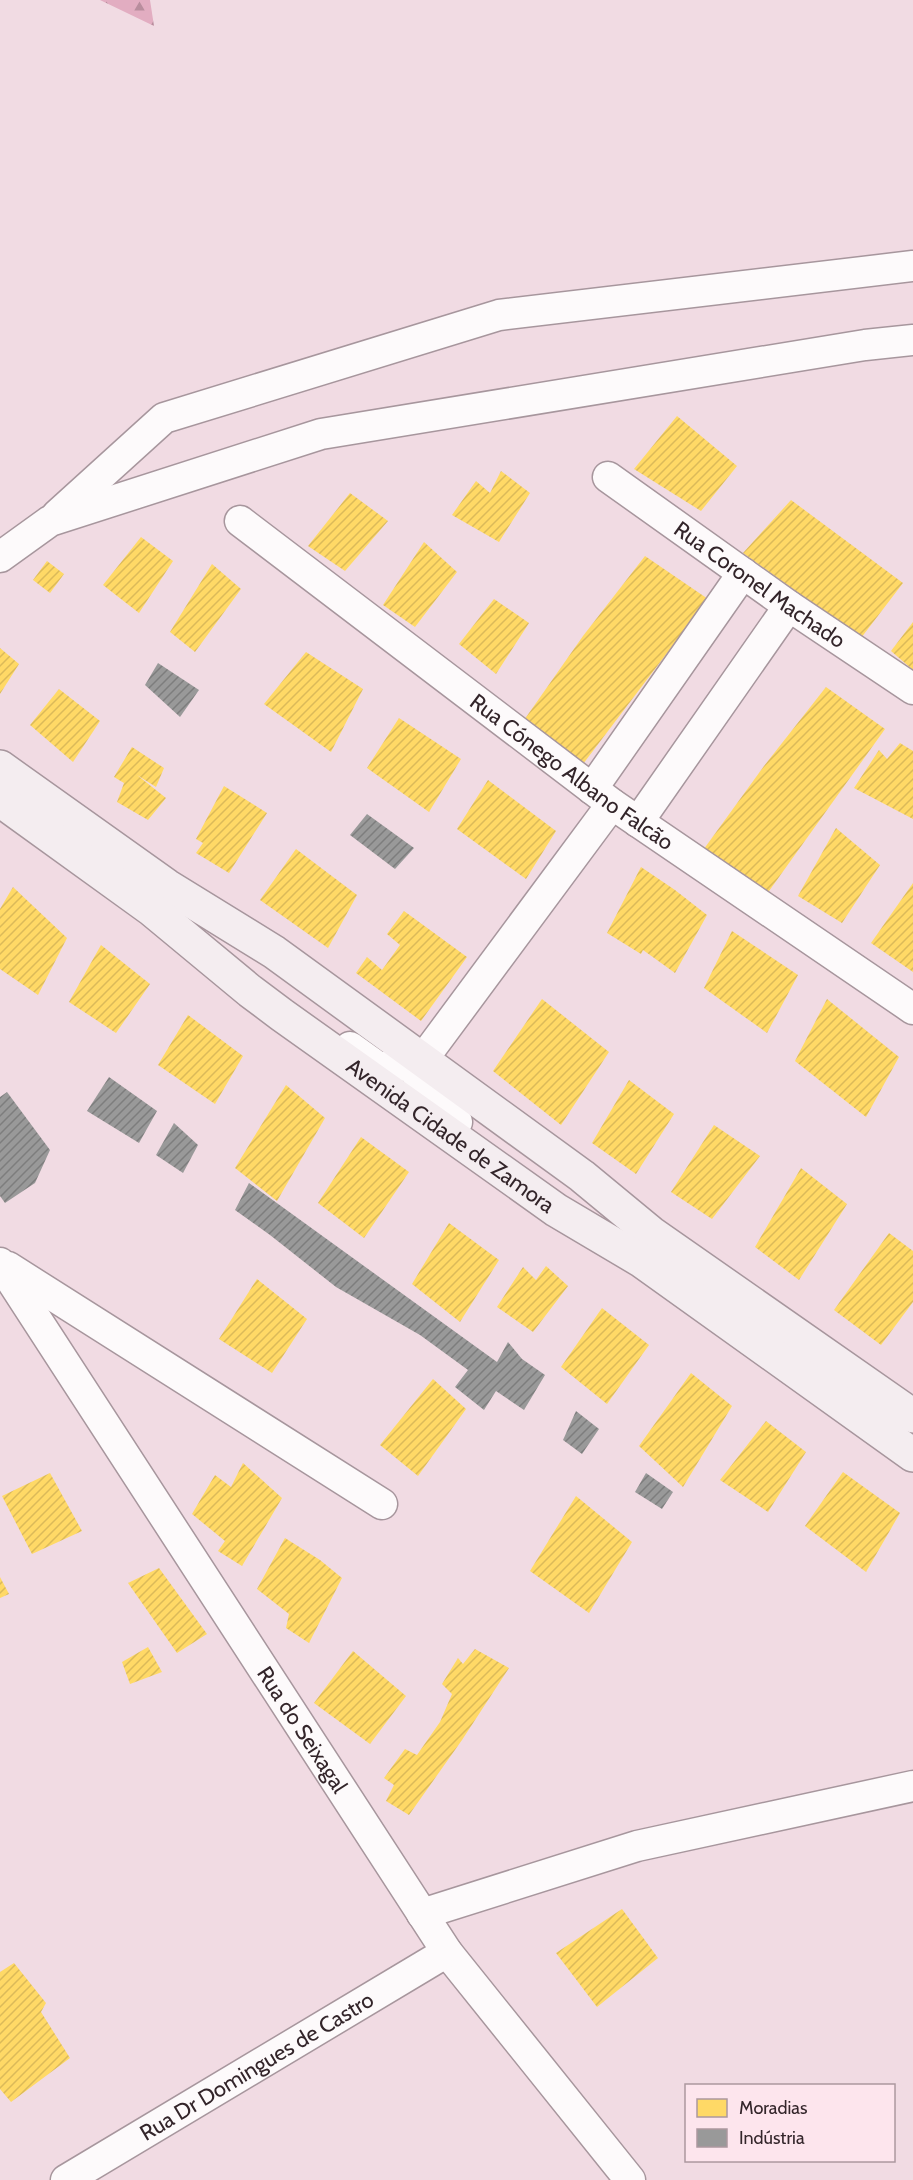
<svg xmlns="http://www.w3.org/2000/svg" width="913" height="2180" viewBox="0 0 913 2180" font-family="Cabin,sans-serif">
	<style>
		.forest { fill: url(#forest-firs) }
		.homes { fill: url(#homes-hatch) }
		.industry { fill: url(#industry-hatch) }
		.lines { fill: none; stroke-linecap: round; stroke-linejoin: round }
		.street-casing { stroke: #a7969d; stroke-width: 33 }
		.secondary-casing { stroke: #a7969d; stroke-width: 36 }
		.street { stroke: #fdfafb; stroke-width: 30 }
		.secondary { stroke: #f4edf0; stroke-width: 33 }
		.labels { text-anchor: middle; stroke-width: 6; stroke-linejoin: round; paint-order: stroke }
		.street-label { font-size: 22px; fill: #33252a; stroke: #fde5ed }
	</style>
	<defs>
		<pattern id="forest-firs" width="22" height="20" patternUnits="userSpaceOnUse" patternTransform="scale(1.5)"><rect width="22" height="20" fill="#e2adc1"/><path d="M5 1l3.5 6h-7zM16 11l3.5 6h-7z" fill="#b88d9d"/></pattern>
		<pattern id="homes-hatch" width="6" height="6" patternUnits="userSpaceOnUse" patternTransform="scale(1.5)"><rect width="6" height="6" fill="#ffd966"/><path d="M-1 1l2-2M0 6l6-6M5 7l2-2" fill="none" stroke="#dbba59"/></pattern>
		<pattern id="industry-hatch" width="6" height="6" patternUnits="userSpaceOnUse" patternTransform="scale(1.5)"><rect width="6" height="6" fill="#999"/><path d="M-1 1l2-2M0 6l6-6M5 7l2-2" fill="none" stroke="#7d7d7d"/></pattern>
	</defs>
	<rect width="100%" height="100%" fill="#f1dbe3"/>
	<polygon class="forest" points="100,0 150,0 154,26"/>
	<g class="homes">
		<polygon points="677,416 737,466 701,511 634,469"/>
		<polygon points="501,471 530,493 499,542 452,515 476,481 490,493"/>
		<polygon points="350,493 388,521 345,571 308,546"/>
		<polygon points="791,500 903,583 861,638 743,553"/>
		<polygon points="141,537 173,561 139,613 103,585"/>
		<polygon points="424,542 457,572 415,627 383,605"/>
		<polygon points="645,556 708,599 580,768 522,723 583,636"/>
		<polygon points="47,561 64,574 50,593 33,580"/>
		<polygon points="212,564 241,589 195,652 170,632"/>
		<polygon points="494,599 529,623 496,674 459,644"/>
		<polygon points="913,622 913,670 891,651"/>
		<polygon points="0,648 19,664 0,694"/>
		<polygon points="306,652 363,689 331,752 264,704"/>
		<polygon points="826,687 885,729 764,898 701,853 764,766"/>
		<polygon points="59,689 100,721 73,762 30,725"/>
		<polygon points="399,718 461,759 429,812 367,768"/>
		<polygon points="900,743 913,751 913,819 854,788 879,750 887,759"/>
		<polygon points="132,747 164,768 156,787 137,775 166,798 148,820 117,802 124,783 114,777"/>
		<polygon points="488,780 556,831 526,879 457,829"/>
		<polygon points="224,786 267,813 229,873 196,853 203,843 196,839"/>
		<polygon points="836,828 880,865 842,923 798,896"/>
		<polygon points="296,849 357,895 328,948 260,900"/>
		<polygon points="641,867 675,890 707,915 675,973 643,950 641,954 607,933"/>
		<polygon points="913,883 913,972 871,943"/>
		<polygon points="13,887 67,938 38,995 0,969 0,909"/>
		<polygon points="404,911 467,957 421,1021 356,973 367,957 382,970 400,945 387,934"/>
		<polygon points="732,931 798,975 767,1033 704,988"/>
		<polygon points="101,945 150,984 116,1033 69,1002"/>
		<polygon points="542,999 609,1052 561,1125 493,1071"/>
		<polygon points="827,999 899,1057 866,1117 795,1061"/>
		<polygon points="188,1015 243,1056 215,1104 158,1065"/>
		<polygon points="629,1080 674,1114 636,1174 592,1143"/>
		<polygon points="286,1085 325,1118 277,1201 235,1168"/>
		<polygon points="714,1125 760,1156 712,1219 671,1192"/>
		<polygon points="361,1137 409,1172 364,1238 318,1203"/>
		<polygon points="801,1168 847,1204 799,1280 755,1247"/>
		<polygon points="449,1223 499,1260 460,1322 412,1284"/>
		<polygon points="889,1233 913,1251 913,1302 881,1345 834,1310"/>
		<polygon points="546,1266 568,1286 533,1332 497,1307 523,1267 536,1280"/>
		<polygon points="257,1279 307,1319 272,1373 219,1339"/>
		<polygon points="602,1308 649,1345 607,1404 561,1367"/>
		<polygon points="691,1373 732,1406 683,1487 639,1446"/>
		<polygon points="433,1379 466,1409 418,1476 380,1445"/>
		<polygon points="766,1421 806,1452 768,1512 720,1480"/>
		<polygon points="243,1463 282,1498 242,1566 218,1551 225,1541 192,1514 215,1475 231,1487"/>
		<polygon points="843,1472 900,1513 866,1572 805,1526"/>
		<polygon points="50,1473 82,1531 32,1554 2,1496"/>
		<polygon points="576,1496 632,1542 589,1613 530,1571"/>
		<polygon points="285,1538 320,1560 342,1578 309,1643 286,1628 289,1614 257,1589"/>
		<polygon points="159,1568 207,1634 177,1653 128,1583"/>
		<polygon points="0,1577 9,1594 0,1598"/>
		<polygon points="148,1647 162,1672 130,1684 122,1662"/>
		<polygon points="475,1649 509,1668 462,1740 409,1815 386,1801 394,1785 384,1778 405,1749 417,1755 440,1722 452,1694 442,1684 458,1658 463,1664"/>
		<polygon points="353,1651 406,1696 370,1744 314,1703"/>
		<polygon points="622,1909 658,1958 597,2007 556,1953"/>
		<polygon points="14,1963 46,2003 41,2012 70,2058 11,2102 0,2089 0,1972"/>
	</g>
	<g class="industry">
		<polygon points="158,663 199,690 180,717 145,685"/>
		<polygon points="367,814 414,848 395,869 350,835"/>
		<polygon points="109,1077 157,1111 139,1143 87,1111"/>
		<polygon points="7,1092 50,1150 35,1183 5,1203 0,1196 0,1097"/>
		<polygon points="174,1123 198,1145 183,1173 156,1155"/>
		<polygon points="249,1183 497,1362 508,1342 522,1359 545,1375 524,1410 496,1391 484,1410 455,1387 468,1370 420,1335 336,1287 270,1235 235,1210"/>
		<polygon points="576,1411 599,1429 582,1454 563,1440"/>
		<polygon points="646,1473 673,1492 662,1509 635,1492"/>
	</g>
	<g class="lines">
		<g class="street-casing">
			<g id="street">
				<path id="s1" d="M608 477 789 606 913 689"/>
				<polyline points="57,515 164,418 499,315 913,266"/>
				<path id="s2" d="M240 521 612 804 913 1009"/>
				<polyline points="0,557 50,521 321,434 865,345 913,340"/>
				<polyline points="592,789 743,573"/>
				<polyline points="638,822 789,606"/>
				<polyline points="350,1047 378,1067 397,1067 423,1059"/>
				<polyline points="457,1122 422,1094 417,1074 423,1059 612,804"/>
				<path id="s3" d="M0 1263 447 1952 630 2180"/>
				<polyline points="8,1267 382,1504"/>
				<polyline points="422,1914 637,1846 913,1786"/>
				<path id="s4" d="M66 2180 447 1952"/>
			</g>
		</g>
		<g class="secondary-casing">
			<g id="secondary">
				<polyline points="0,767 167,886 274,952 582,1176 651,1233 913,1416"/>
				<path id="s5" d="M0 800 151 909 250 991 282 1015 556 1210 642 1261 913 1455"/>
			</g>
		</g>
		<use href="#street" class="street"/>
		<use href="#secondary" class="secondary"/>
	</g>
	<g class="labels">
		<g class="street-label">
			<text dy="8" stroke="none"><textPath href="#s1" startOffset="186">Rua Coronel Machado</textPath></text>
			<text dy="8" stroke="none"><textPath href="#s2" startOffset="416">Rua Cónego Albano Falcão</textPath></text>
			<text dy="8" stroke="none"><textPath href="#s5" startOffset="562">Avenida Cidade de Zamora</textPath></text>
			<text dy="8" stroke="none"><textPath href="#s3" startOffset="556">Rua do Seixagal</textPath></text>
			<text dy="8" stroke="none"><textPath href="#s4" startOffset="222">Rua Dr Domingues de Castro</textPath></text>
		</g>
	</g>
	<rect x="685" y="2084" width="210" height="78" fill="#fde5ed" stroke="#ac989f" stroke-width="1.5"/>
	<rect x="697" y="2099" width="30" height="18" fill="#ffd966" stroke="#ac989f" stroke-width="1.5"/>
	<text x="739" y="2114" font-size="18" fill="#33252a">Moradias</text>
	<rect x="697" y="2129" width="30" height="18" fill="#999999" stroke="#ac989f" stroke-width="1.5"/>
	<text x="739" y="2144" font-size="18" fill="#33252a">Indústria</text>
</svg>
